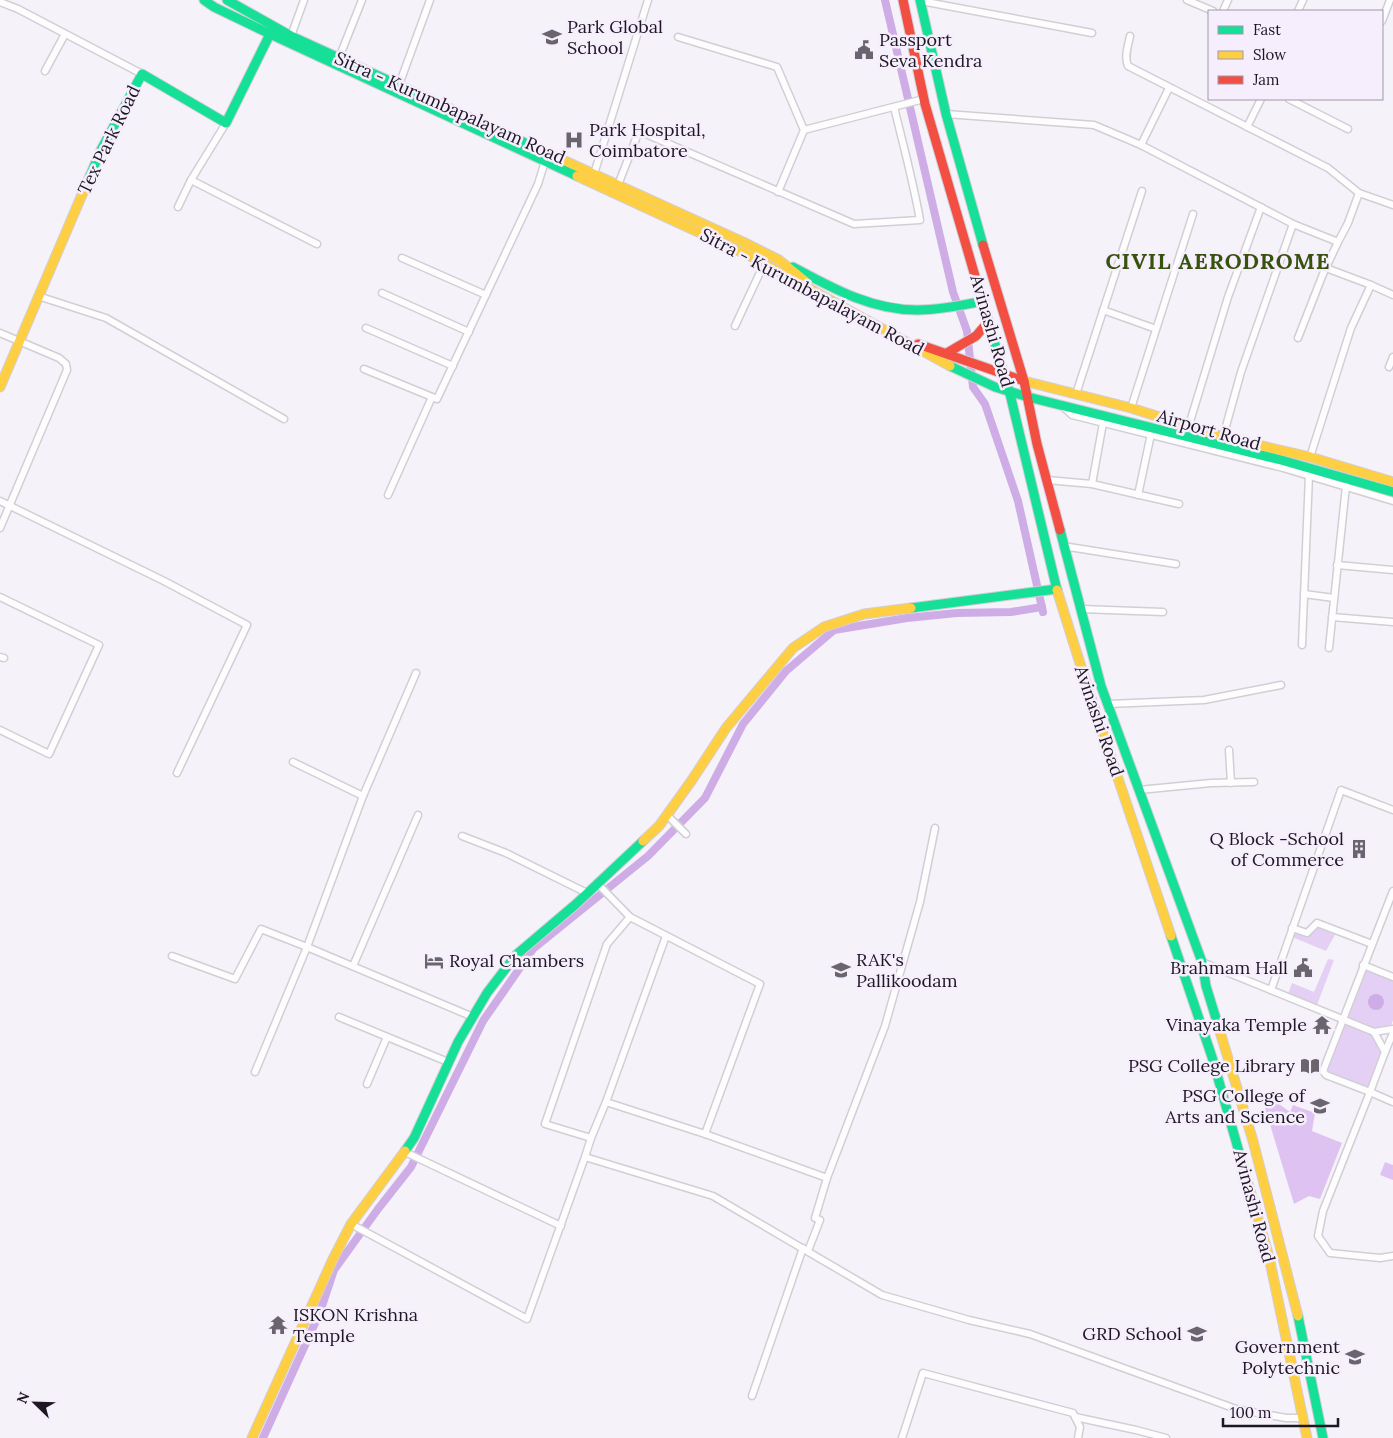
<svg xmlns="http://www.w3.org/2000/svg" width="1393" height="1438" viewBox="0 0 1393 1438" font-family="Lora,serif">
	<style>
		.green { fill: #e4d0f5 }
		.forest { fill: #dec3f2 }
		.water { fill: #ceade6 }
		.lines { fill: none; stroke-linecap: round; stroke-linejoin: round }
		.canal { stroke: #ceade6; stroke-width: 8 }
		.street-casing { stroke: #d2ced6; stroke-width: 9 }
		.fast-casing { stroke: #d2ced6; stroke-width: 11 }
		.slow-casing { stroke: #d2ced6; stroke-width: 11 }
		.jam-casing { stroke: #d2ced6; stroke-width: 11 }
		.street { stroke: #fefdfe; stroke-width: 6 }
		.fast { stroke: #16e098; stroke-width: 9 }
		.slow { stroke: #ffcf43; stroke-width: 9 }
		.jam { stroke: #f24e42; stroke-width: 9 }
		.labels { text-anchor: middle; stroke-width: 5; stroke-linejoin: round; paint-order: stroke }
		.poi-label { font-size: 18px; fill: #1d1821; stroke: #f6eefd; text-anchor: end }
		.street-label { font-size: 18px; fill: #1d1821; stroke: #f6eefd }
		.district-label { font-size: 22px; font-weight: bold; letter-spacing: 1px; fill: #36530d; stroke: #f6eefd }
	</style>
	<rect width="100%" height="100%" fill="#f6f2fa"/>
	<g class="green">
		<polygon points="1320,926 1336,933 1326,951 1292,937 1294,932 1308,936 1315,927"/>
		<polygon points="1328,959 1334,960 1317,1005 1288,994 1292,983 1314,992"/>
		<polygon points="1365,970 1393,980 1393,1020 1391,1026 1375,1029 1346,1018"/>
		<polygon points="1344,1024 1372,1034 1382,1053 1368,1088 1325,1072"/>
	</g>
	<g class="forest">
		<polygon points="1262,1098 1275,1101 1290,1112 1293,1105 1315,1113 1312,1131 1342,1143 1320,1199 1309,1196 1294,1204"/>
		<polygon points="1385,1162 1393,1165 1393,1180 1380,1175"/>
	</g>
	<circle class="water" cx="1376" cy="1002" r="8"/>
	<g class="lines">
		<g class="canal">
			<polyline points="885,0 953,292 967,331 973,387 985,404 1018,501 1043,612"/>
			<polyline points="263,1438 320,1312 334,1270 378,1209 411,1167 483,1021 533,949 648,856 705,798 743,724 786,671 834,630 907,618 957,613 1011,612 1042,607"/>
		</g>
		<g class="street-casing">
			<g id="street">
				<polyline points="1187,0 1213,11"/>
				<polyline points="921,1 1092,33"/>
				<polyline points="0,2 18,9 142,74"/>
				<polyline points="1223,11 1228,0"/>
				<polyline points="1298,11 1303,0"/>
				<polyline points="1382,21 1390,0"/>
				<polyline points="291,36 304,0"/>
				<path d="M1130 36C1128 46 1124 57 1128 66L1328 168 1359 193"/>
				<polyline points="678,37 777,67 804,130 778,192"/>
				<polyline points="339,58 362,0"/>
				<polyline points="45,71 65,34"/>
				<polyline points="399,85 430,0"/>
				<polyline points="1289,99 1348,129"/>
				<polyline points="946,114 1094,125 1141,145 1169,88"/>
				<polyline points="226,123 191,180 317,244"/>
				<polyline points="1247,127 1261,99"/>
				<polyline points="804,130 924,99"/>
				<polyline points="1141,145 1293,224"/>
				<polyline points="594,174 648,0"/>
				<path d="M618 185 639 131 854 224 920 220C913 181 903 144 894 107"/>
				<polyline points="178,207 191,180"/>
				<polyline points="402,258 486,295"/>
				<polyline points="1326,268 1371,285"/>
				<polyline points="382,293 469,332"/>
				<polyline points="38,296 106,318 284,419"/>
				<polyline points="1103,310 1156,329"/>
				<polyline points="735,326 764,264"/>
				<polyline points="366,328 453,366"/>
				<polyline points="0,333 59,358 66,364 67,370 0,528"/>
				<polyline points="1298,338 1323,274 1338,242"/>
				<polyline points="1389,367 1393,357"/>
				<polyline points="364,369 437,399 538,184 546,158"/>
				<polyline points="1076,394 1142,191"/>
				<polyline points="1062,406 1072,415 1283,468 1393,501"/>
				<polyline points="1131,408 1193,214"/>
				<polyline points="1189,425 1228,297 1261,207"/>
				<polyline points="1223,437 1241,372 1293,224 1338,242 1348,223 1359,193 1393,205"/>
				<polyline points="1310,457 1351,328 1371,285 1393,295"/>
				<polyline points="1047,480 1092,484 1179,504"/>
				<polyline points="1092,484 1103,423"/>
				<polyline points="388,495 432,397"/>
				<polyline points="1138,495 1151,434"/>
				<polyline points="0,501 164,581 247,625 177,773"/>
				<polyline points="1063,546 1176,564"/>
				<polyline points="1337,565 1393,570"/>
				<polyline points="1304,594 1334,598"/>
				<polyline points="0,597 99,645 49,754 0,730"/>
				<polyline points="1081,609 1163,612"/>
				<polyline points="1332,617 1393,622"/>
				<polyline points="1302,645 1309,475"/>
				<polyline points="1329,648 1346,486"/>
				<polyline points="0,657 4,658"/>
				<polyline points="1108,704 1204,700 1281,685"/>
				<polyline points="1229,750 1231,783"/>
				<polyline points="293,762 363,796 307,947 473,1017"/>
				<polyline points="1139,790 1211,783 1254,782"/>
				<polyline points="363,796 416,673"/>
				<polyline points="667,815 686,834"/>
				<polyline points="462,836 506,853 587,893"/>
				<polyline points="597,883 630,917 760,984 705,1134 606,1102 666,936"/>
				<polyline points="1393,891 1323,1071 1326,1075 1370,1092 1323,1211 1318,1236 1330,1253 1380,1258 1393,1256"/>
				<polyline points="1292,928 1307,933 1317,923 1372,944"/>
				<polyline points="172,956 235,979 261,929 307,947 255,1072"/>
				<polyline points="1202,962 1374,1032 1385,1052 1370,1092 1393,1102"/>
				<polyline points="1363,965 1393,977"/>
				<polyline points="353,966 418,815"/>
				<polyline points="1271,990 1341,790 1393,810"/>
				<polyline points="339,1017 448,1062"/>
				<polyline points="1374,1032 1393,1029"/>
				<polyline points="1385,1052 1393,1033"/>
				<polyline points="367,1084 387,1037"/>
				<polyline points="606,1102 591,1138 545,1124 607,944 630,917"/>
				<polyline points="705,1134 827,1178 815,1218 820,1220 808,1251"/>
				<polyline points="591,1138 585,1157 713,1196 882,1295 969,1320 1030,1334 1236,1409 1286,1418 1303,1418"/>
				<polyline points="405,1152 561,1226"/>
				<polyline points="827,1178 885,1026 920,902 935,828"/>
				<polyline points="351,1224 527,1319 585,1157"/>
				<polyline points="752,1396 803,1248"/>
				<polyline points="1075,1417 1136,1430 1166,1438"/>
				<polyline points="902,1438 923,1373 1073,1413 1080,1427 1078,1438"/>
			</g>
		</g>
		<g class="fast-casing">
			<g id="fast">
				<polyline points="204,0 214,7 270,34 577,176"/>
				<polyline points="227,0 291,36 530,145"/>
				<polyline points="920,0 946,114 983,245"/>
				<polyline points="84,190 101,150 142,74 226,123 273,28"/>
				<path d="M793 267C832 288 873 311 919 310 941 310 963 305 984 301"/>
				<polyline points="991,331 1010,394 1057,590"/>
				<polyline points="950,366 995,387 1028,397"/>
				<polyline points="1028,397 1281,460 1393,492"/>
				<polyline points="1060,530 1101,686 1202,962 1206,986 1218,1025"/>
				<polyline points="911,608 1057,589"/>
				<polyline points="1171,936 1212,1057 1245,1173"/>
				<polyline points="405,1151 414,1138 458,1042 487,993 516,955 576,904 643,841"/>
				<polyline points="1298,1316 1323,1438"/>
			</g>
		</g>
		<g class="slow-casing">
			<g id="slow">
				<polyline points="530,145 743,242 779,260 805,281"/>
				<polyline points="577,176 750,256 950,366"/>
				<polyline points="1024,381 1131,408 1223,437 1310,457 1393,482"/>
				<polyline points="0,387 84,190"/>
				<polyline points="1057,590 1088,689 1171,936"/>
				<polyline points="643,841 659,826 692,780 726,728 793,648 824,627 864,614 911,608"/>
				<polyline points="1218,1025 1253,1141 1298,1316"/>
				<polyline points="1245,1173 1269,1257 1307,1438"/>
				<polyline points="252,1438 333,1259 351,1224 405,1151"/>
			</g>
		</g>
		<g class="jam-casing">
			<g id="jam">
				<polyline points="903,0 925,104 991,331"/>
				<polyline points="983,245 1024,381 1037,444 1060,530"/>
				<polyline points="918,344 1024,381"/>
				<polyline points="947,353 976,336 989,321"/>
			</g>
		</g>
		<use href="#street" class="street"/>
		<use href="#fast" class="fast"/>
		<use href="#slow" class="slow"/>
		<use href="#jam" class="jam"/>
	</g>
	<defs>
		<g id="school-bare" transform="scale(1.5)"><path d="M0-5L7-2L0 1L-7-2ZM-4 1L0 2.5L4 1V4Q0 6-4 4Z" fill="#69646d" stroke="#f6eefd" stroke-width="2.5" paint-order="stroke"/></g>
		<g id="civic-bare" transform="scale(1.5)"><path d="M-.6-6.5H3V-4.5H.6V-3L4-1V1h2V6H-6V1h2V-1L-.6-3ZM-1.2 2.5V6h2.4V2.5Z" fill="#69646d" stroke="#f6eefd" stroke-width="2.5" paint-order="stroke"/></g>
		<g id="hospital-bare" transform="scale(1.5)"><path d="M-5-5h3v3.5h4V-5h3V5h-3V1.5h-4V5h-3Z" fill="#69646d" stroke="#f6eefd" stroke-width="2.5" paint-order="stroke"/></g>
		<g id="building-bare" transform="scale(1.5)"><path d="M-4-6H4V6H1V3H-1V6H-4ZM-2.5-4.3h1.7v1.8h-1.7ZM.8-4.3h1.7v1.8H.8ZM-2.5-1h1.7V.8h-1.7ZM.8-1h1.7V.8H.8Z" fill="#69646d" stroke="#f6eefd" stroke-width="2.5" paint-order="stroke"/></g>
		<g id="hotel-bare" transform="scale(1.5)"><path d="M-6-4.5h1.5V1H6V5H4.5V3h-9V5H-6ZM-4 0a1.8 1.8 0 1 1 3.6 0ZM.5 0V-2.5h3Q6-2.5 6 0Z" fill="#69646d" stroke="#f6eefd" stroke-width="2.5" paint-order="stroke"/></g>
		<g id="temple-bare" transform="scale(1.5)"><path d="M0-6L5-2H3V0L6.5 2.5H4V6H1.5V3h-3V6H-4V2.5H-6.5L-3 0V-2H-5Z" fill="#69646d" stroke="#f6eefd" stroke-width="2.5" paint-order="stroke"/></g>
		<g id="library-bare" transform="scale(1.5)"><path d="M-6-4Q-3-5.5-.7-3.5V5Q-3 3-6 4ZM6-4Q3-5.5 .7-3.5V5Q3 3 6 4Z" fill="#69646d" stroke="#f6eefd" stroke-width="2.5" paint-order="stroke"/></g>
		<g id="university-bare" transform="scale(1.5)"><path d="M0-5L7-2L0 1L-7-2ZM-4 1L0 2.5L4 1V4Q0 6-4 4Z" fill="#69646d" stroke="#f6eefd" stroke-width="2.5" paint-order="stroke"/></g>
	</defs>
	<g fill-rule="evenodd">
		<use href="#school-bare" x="552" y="37"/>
		<use href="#civic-bare" x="864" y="50"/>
		<use href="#hospital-bare" x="574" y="140"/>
		<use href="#building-bare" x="1359" y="849"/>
		<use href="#hotel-bare" x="434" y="961"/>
		<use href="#civic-bare" x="1303" y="968"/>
		<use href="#school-bare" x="841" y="970"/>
		<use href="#temple-bare" x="1322" y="1025"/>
		<use href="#library-bare" x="1310" y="1066"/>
		<use href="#university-bare" x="1320" y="1106"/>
		<use href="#temple-bare" x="278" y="1325"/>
		<use href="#school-bare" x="1197" y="1334"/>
		<use href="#university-bare" x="1355" y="1357"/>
	</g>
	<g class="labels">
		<g class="poi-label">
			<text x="567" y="33" text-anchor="start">Park Global<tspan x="567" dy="21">School</tspan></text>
			<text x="879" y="46" text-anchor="start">Passport<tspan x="879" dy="21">Seva Kendra</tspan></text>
			<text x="589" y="136" text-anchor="start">Park Hospital,<tspan x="589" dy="21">Coimbatore</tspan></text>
			<text x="1344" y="845">Q Block -School<tspan x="1344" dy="21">of Commerce</tspan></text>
			<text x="856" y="966" text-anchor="start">RAK's<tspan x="856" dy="21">Pallikoodam</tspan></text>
			<text x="449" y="967" text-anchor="start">Royal Chambers</text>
			<text x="1288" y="974">Brahmam Hall</text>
			<text x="1307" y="1031">Vinayaka Temple</text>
			<text x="1295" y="1072">PSG College Library</text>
			<text x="1305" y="1102">PSG College of<tspan x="1305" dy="21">Arts and Science</tspan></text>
			<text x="293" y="1321" text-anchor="start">ISKON Krishna<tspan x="293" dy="21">Temple</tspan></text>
			<text x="1182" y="1340">GRD School</text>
			<text x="1340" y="1353">Government<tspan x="1340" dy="21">Polytechnic</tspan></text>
		</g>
		<g class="street-label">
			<text transform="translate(450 108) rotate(24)" y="6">Sitra - Kurumbapalayam Road</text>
			<text transform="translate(109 140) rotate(-64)" y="6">Tex Park Road</text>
			<text transform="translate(812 292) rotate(28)" y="6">Sitra - Kurumbapalayam Road</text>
			<text transform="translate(992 331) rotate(74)" y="6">Avinashi Road</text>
			<text transform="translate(1209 430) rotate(16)" y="6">Airport Road</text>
			<text transform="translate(1099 721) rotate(71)" y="6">Avinashi Road</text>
			<text transform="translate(1254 1206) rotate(75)" y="6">Avinashi Road</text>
		</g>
		<g class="district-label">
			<text x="1218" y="269">CIVIL AERODROME</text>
		</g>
	</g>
	<rect x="1208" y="10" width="175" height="90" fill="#f6eefd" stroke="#9f98a5"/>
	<rect x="1218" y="26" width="25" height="8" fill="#16e098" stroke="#9f98a5"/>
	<text x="1253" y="35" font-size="15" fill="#1d1821">Fast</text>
	<rect x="1218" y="51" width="25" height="8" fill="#ffcf43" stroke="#9f98a5"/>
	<text x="1253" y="60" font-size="15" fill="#1d1821">Slow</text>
	<rect x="1218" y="76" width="25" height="8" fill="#f24e42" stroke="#9f98a5"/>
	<text x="1253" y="85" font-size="15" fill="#1d1821">Jam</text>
	<g transform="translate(35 1403) rotate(293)" stroke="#f6eefd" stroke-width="4" paint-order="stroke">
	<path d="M0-4L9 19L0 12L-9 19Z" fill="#1d1821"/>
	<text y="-8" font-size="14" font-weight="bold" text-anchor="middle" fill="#1d1821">N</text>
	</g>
	<path d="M1223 1418v8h115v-8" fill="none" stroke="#1d1821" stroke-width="2.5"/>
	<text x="1230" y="1418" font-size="15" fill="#1d1821" stroke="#f6eefd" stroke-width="4" paint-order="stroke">100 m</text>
</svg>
